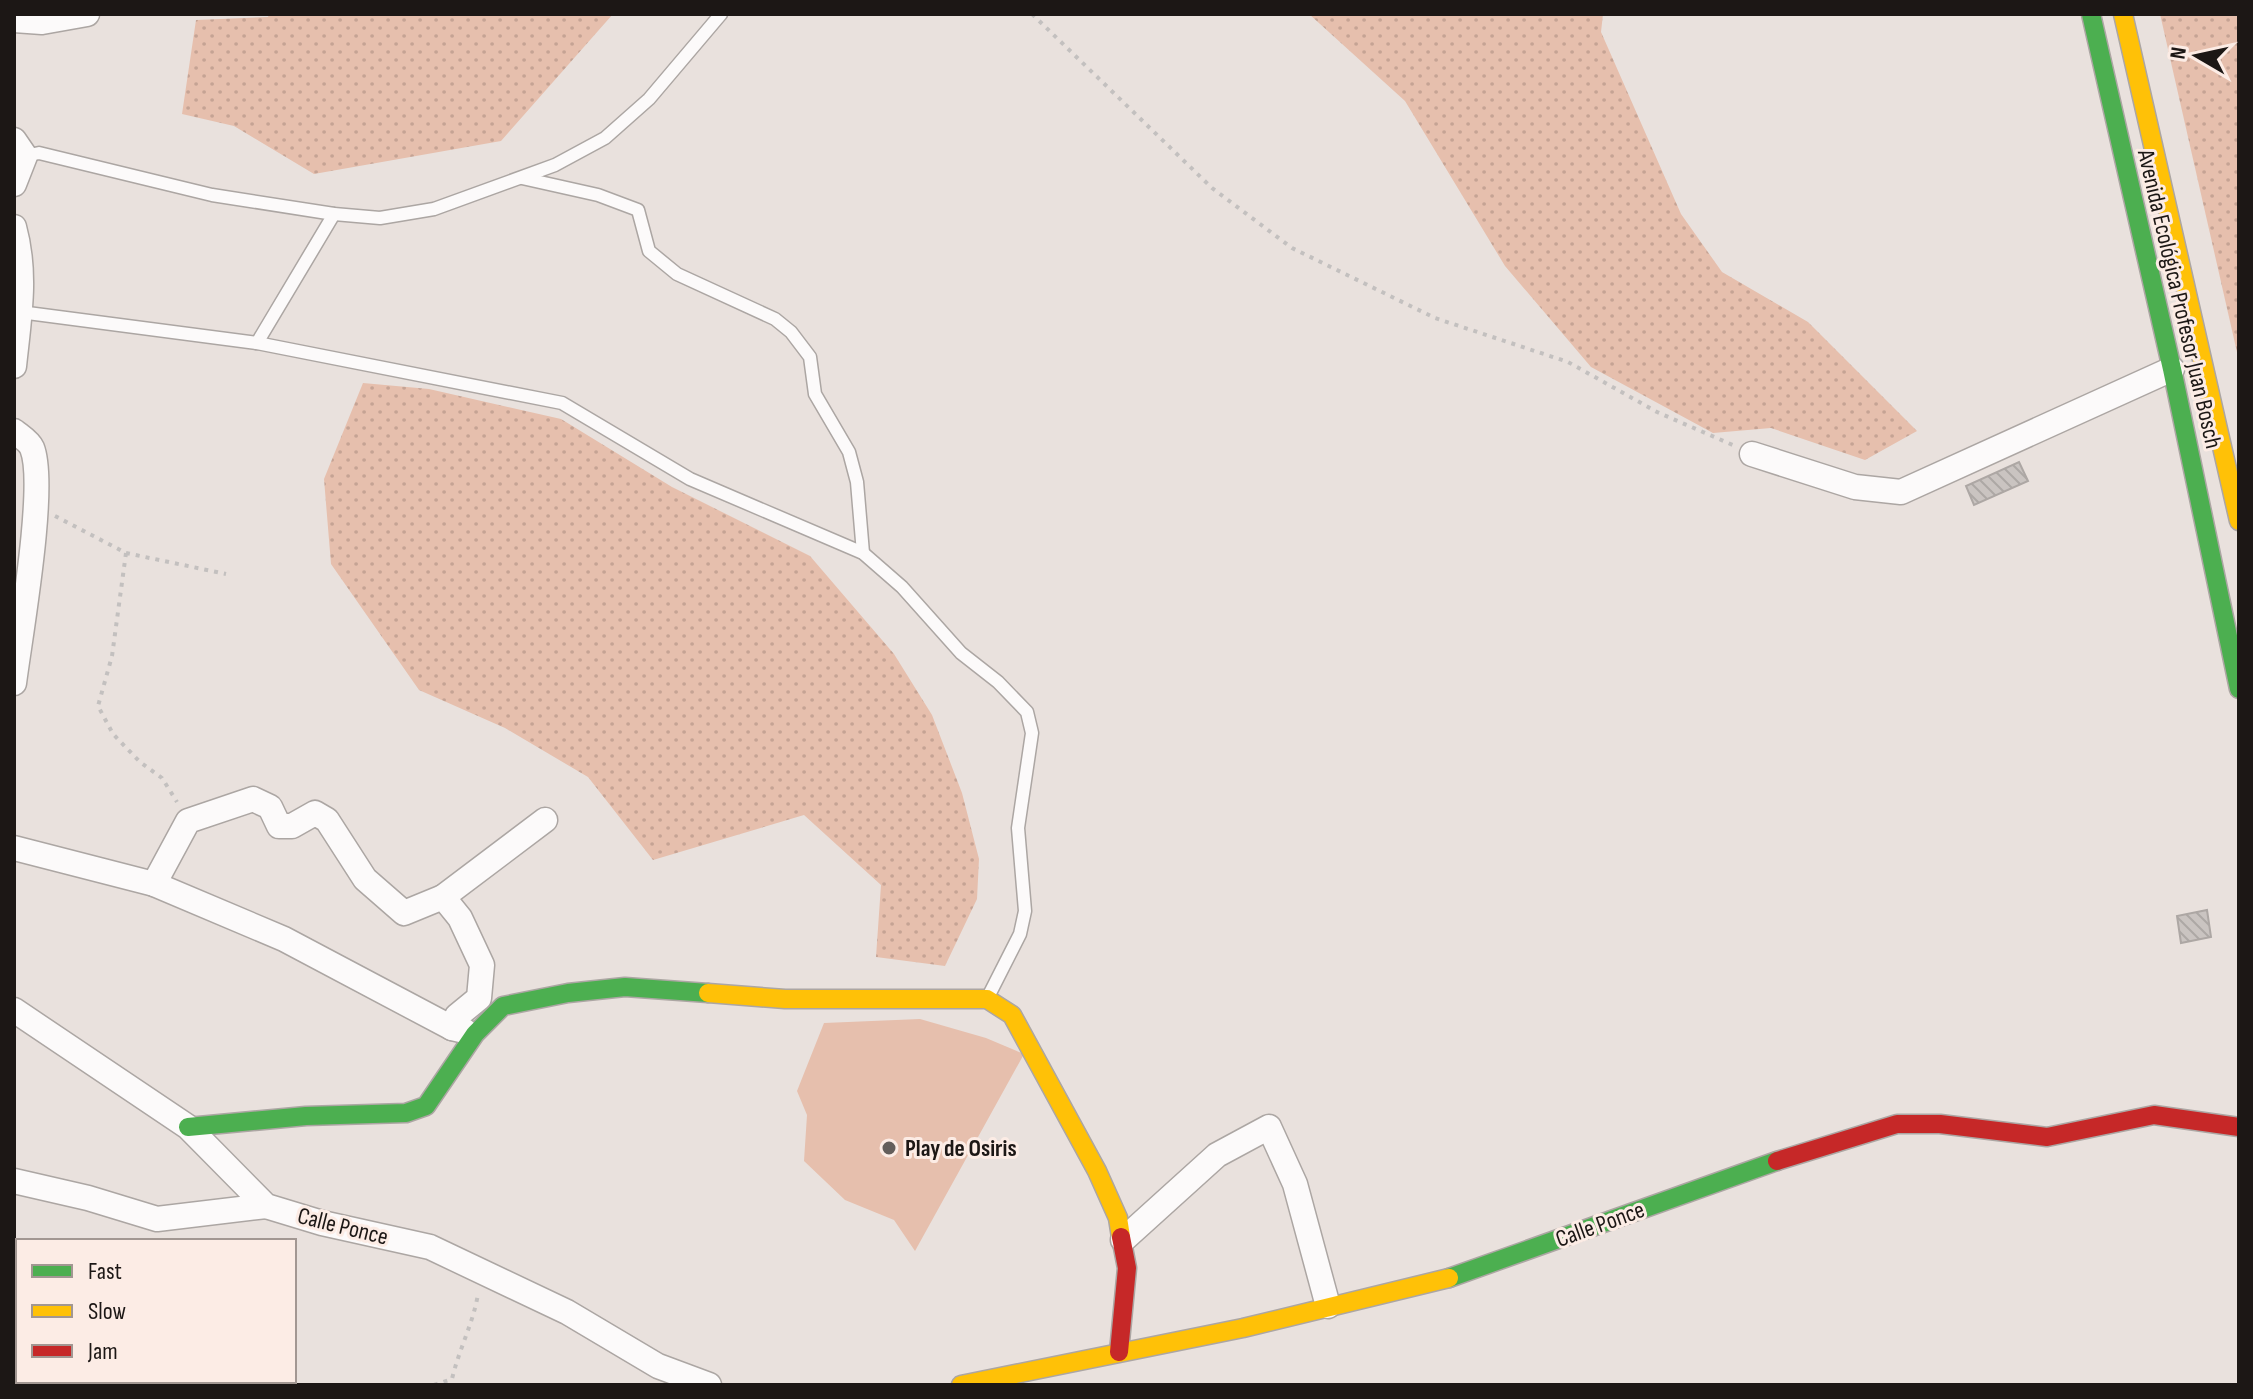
<svg xmlns="http://www.w3.org/2000/svg" width="2253" height="1399" viewBox="0 0 2253 1399" font-family="'Sofia Sans Condensed',sans-serif">
	<style>
		.green { fill: url(#green-dots) }
		.pitch { fill: #e6bfad }
		.building { fill: url(#building-back-hatch); stroke: #ada7a4; stroke-width: 2 }
		.lines { fill: none; stroke-linecap: round; stroke-linejoin: round }
		.lane-casing { stroke: #aca6a3; stroke-width: 15 }
		.street-casing { stroke: #aca6a3; stroke-width: 27 }
		.fast-casing { stroke: #aca6a3; stroke-width: 21 }
		.slow-casing { stroke: #aca6a3; stroke-width: 21 }
		.jam-casing { stroke: #aca6a3; stroke-width: 21 }
		.path { stroke: #c3c0bf; stroke-width: 4; stroke-dasharray: 4 6; stroke-linecap: butt }
		.lane { stroke: #fcfafa; stroke-width: 12 }
		.street { stroke: #fcfafa; stroke-width: 24 }
		.fast { stroke: #4caf50; stroke-width: 18 }
		.slow { stroke: #ffc107; stroke-width: 18 }
		.jam { stroke: #c62828; stroke-width: 18 }
		.poi-dot { fill: #645e5b; stroke: #fcece5; stroke-width: 3 }
		.labels { text-anchor: middle; stroke-width: 6; stroke-linejoin: round; paint-order: stroke }
		.street-label { font-size: 24px; fill: #1c1715; stroke: #fcece5 }
		.poi-label { font-size: 24px; font-weight: bold; fill: #1c1715; stroke: #fcece5; text-anchor: start }
	</style>
	<defs>
		<pattern id="green-dots" width="8" height="8" patternUnits="userSpaceOnUse" patternTransform="scale(2)"><rect width="8" height="8" fill="#e6bfad"/><path d="M2 2h.1M6 6h.1" fill="none" stroke="#c5a394" stroke-width="1.8" stroke-linecap="round"/></pattern>
		<pattern id="building-back-hatch" width="6" height="6" patternUnits="userSpaceOnUse" patternTransform="scale(2)"><rect width="6" height="6" fill="#cac4c1"/><path d="M-1 5l2 2M0 0l6 6M5-1l2 2" fill="none" stroke="#ada8a5"/></pattern>
	</defs>
	<rect width="100%" height="100%" fill="#e9e1dd"/>
	<g class="green">
		<polygon points="269,14 613,14 501,141 314,174 234,126 182,114 196,20 268,17"/>
		<polygon points="1309,14 1603,14 1601,32 1681,214 1722,272 1808,322 1917,431 1865,460 1771,428 1713,433 1591,367 1505,266 1405,101"/>
		<polygon points="2160,14 2239,14 2239,361"/>
		<polygon points="363,383 429,389 561,419 672,487 810,556 894,654 932,715 962,793 979,859 977,899 945,966 876,957 881,885 804,815 653,860 588,777 505,728 419,690 331,564 324,479"/>
	</g>
	<polygon class="pitch" points="920,1019 986,1038 1024,1054 915,1251 894,1220 845,1200 804,1161 807,1115 797,1091 824,1023"/>
	<g class="building">
		<polygon points="2019,462 2028,481 1974,505 1966,486"/>
		<polygon points="2207,910 2211,937 2181,943 2177,916"/>
	</g>
	<g class="lines">
		<g class="lane-casing">
			<g id="lane">
				<polyline points="25,156 39,153 212,195 334,214 380,218 434,209 555,165 605,138 649,99 721,14"/>
				<polyline points="522,178 598,195 638,210 649,251 677,274 775,319 791,332 810,357 815,394 849,452 857,482 863,553"/>
				<polyline points="20,312 257,343 562,403 690,479 863,553 902,587 961,653 998,682 1027,712 1032,733 1018,828 1025,911 1020,934 987,999"/>
				<polyline points="257,343 334,214"/>
			</g>
		</g>
		<g class="street-casing">
			<g id="street">
				<polyline points="14,20 42,22 87,14"/>
				<polyline points="14,140 25,156 14,184"/>
				<path d="M14 227C27 274 19 318 14 366"/>
				<path d="M14 431C20 436 29 441 32 448 47 485 20 636 14 683"/>
				<polyline points="1752,454 1855,487 1901,492 2172,369"/>
				<polyline points="14,848 154,884 284,939 452,1028 465,1031"/>
				<polyline points="154,884 188,821 253,799 270,807 279,826 292,826 315,813 327,820 365,879 404,913 443,897 460,918 482,965 479,998 457,1016 452,1028"/>
				<polyline points="443,897 545,820"/>
				<polyline points="14,1010 188,1127 266,1206 322,1223 430,1247 567,1312 658,1366 709,1385"/>
				<polyline points="14,1181 88,1198 157,1219 266,1206"/>
				<polyline points="1123,1240 1217,1155 1269,1127 1295,1184 1328,1306"/>
				<polyline points="14,1306 18,1309"/>
				<polyline points="133,1381 138,1385"/>
			</g>
		</g>
		<g class="fast-casing">
			<g id="fast">
				<polyline points="2091,14 2172,369 2239,689"/>
				<polyline points="188,1127 306,1116 406,1113 426,1106 475,1034 503,1006 568,993 625,987 708,993"/>
				<polyline points="1449,1278 1777,1161"/>
			</g>
		</g>
		<g class="slow-casing">
			<g id="slow">
				<polyline points="2123,14 2239,521"/>
				<polyline points="708,993 785,999 987,999 1012,1015 1097,1171 1118,1218 1121,1237"/>
				<polyline points="961,1385 1243,1328 1449,1278"/>
			</g>
		</g>
		<g class="jam-casing">
			<g id="jam">
				<polyline points="1777,1161 1897,1124 1940,1124 2047,1137 2154,1115 2239,1127"/>
				<polyline points="1119,1352 1127,1268 1121,1237"/>
			</g>
		</g>
		<g class="path">
			<polyline points="1032,14 1212,188 1292,248 1435,318 1568,362 1657,412 1735,446"/>
			<polyline points="55,516 126,553 226,574"/>
			<polyline points="126,553 112,656 98,706 113,734 140,762 162,778 177,802"/>
			<polyline points="70,1381 71,1385"/>
			<path d="M434 1385 452 1379C459 1349 473 1324 478 1294"/>
		</g>
		<use href="#lane" class="lane"/>
		<use href="#street" class="street"/>
		<use href="#fast" class="fast"/>
		<use href="#slow" class="slow"/>
		<use href="#jam" class="jam"/>
	</g>
	<circle class="poi-dot" cx="889" cy="1148" r="8"/>
	<g class="labels">
		<g class="street-label">
			<text transform="translate(2180 299) rotate(77)" y="8">Avenida Ecológica Profesor Juan Bosch</text>
			<text transform="translate(1600 1224) rotate(-20)" y="8">Calle Ponce</text>
			<text transform="translate(343 1226) rotate(14)" y="8">Calle Ponce</text>
		</g>
		<g class="poi-label">
			<text x="905" y="1156">Play de Osiris</text>
		</g>
	</g>
	<rect width="2253" height="1399" fill="none" stroke="#1c1715" stroke-width="32"/>
	<rect x="16" y="1239" width="280" height="144" fill="#fcece5" stroke="#a29792" stroke-width="2"/>
	<rect x="32" y="1265" width="40" height="12" fill="#4caf50" stroke="#a29792" stroke-width="2"/>
	<text x="88" y="1279" font-size="24" fill="#1c1715">Fast</text>
	<rect x="32" y="1305" width="40" height="12" fill="#ffc107" stroke="#a29792" stroke-width="2"/>
	<text x="88" y="1319" font-size="24" fill="#1c1715">Slow</text>
	<rect x="32" y="1345" width="40" height="12" fill="#c62828" stroke="#a29792" stroke-width="2"/>
	<text x="88" y="1359" font-size="24" fill="#1c1715">Jam</text>
	<g transform="translate(2197 56) rotate(279)" stroke="#fcece5" stroke-width="6" paint-order="stroke">
	<path d="M0-6L14 30L0 20L-14 30Z" fill="#1c1715"/>
	<text y="-12" font-size="22" font-weight="bold" text-anchor="middle" fill="#1c1715">N</text>
	</g>
</svg>
